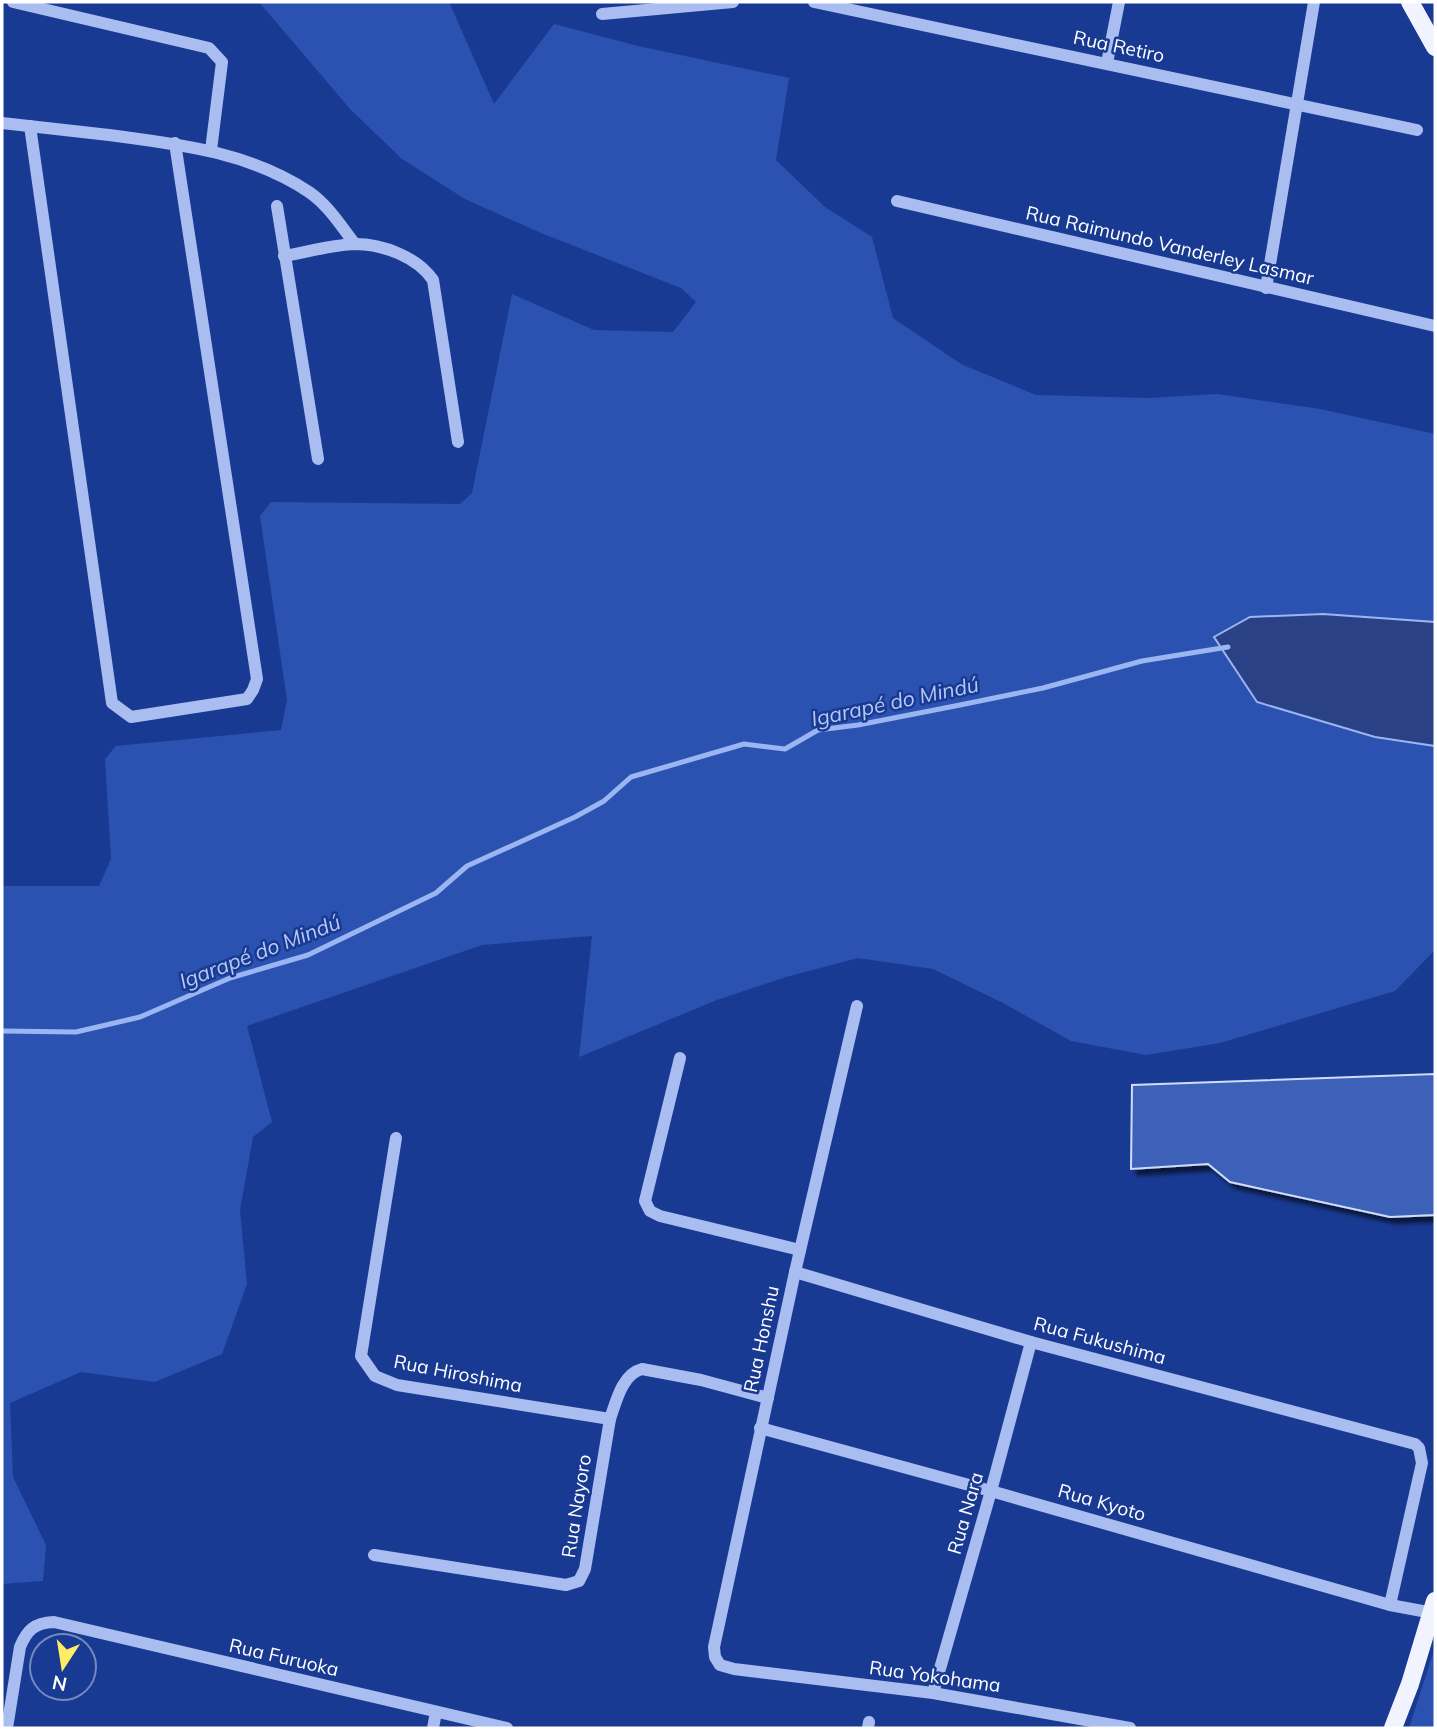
<svg xmlns="http://www.w3.org/2000/svg" width="1437" height="1730" viewBox="0 0 1437 1730" font-family="Mulish,sans-serif">
	<style>
		.green { fill: #2b52b1 }
		.water { fill: #2a4285; stroke: #9bb5f2; stroke-width: 2 }
		.lines { fill: none; stroke-linecap: round; stroke-linejoin: round }
		.stream { stroke: #9bb5f2; stroke-width: 5 }
		.building { fill: #3e60b9; stroke: #cfdcfb; stroke-width: 2; filter: url(#shadow) }
		.minor { stroke: #a9bdf0; stroke-width: 12 }
		.major { stroke: #f1f4ff; stroke-width: 18 }
		.labels { text-anchor: middle; stroke-width: 5; stroke-linejoin: round; paint-order: stroke }
		.street-label { font-size: 19px; fill: #fff; stroke: #193a93 }
		.water-label { font-size: 21px; font-style: italic; fill: #b5c8f6; stroke: #193a93 }
	</style>
	<defs>
		<filter id="shadow"><feDropShadow dx="6" dy="6" stdDeviation="2" flood-color="#0009"/></filter>
	</defs>
	<rect width="100%" height="100%" fill="#193a93"/>
	<g class="green">
		<polygon points="259,2 449,2 494,104 554,24 638,46 789,78 776,160 825,207 872,237 893,318 961,364 1036,395 1149,398 1217,394 1320,409 1435,434 1435,622 1323,614 1250,617 1215,637 1375,737 1435,746 1435,950 1395,991 1220,1043 1146,1055 1071,1041 1003,1003 933,969 858,958 786,977 717,1000 579,1057 592,936 482,945 247,1026 272,1122 253,1137 240,1210 247,1284 222,1354 155,1382 81,1372 10,1403 13,1477 46,1545 43,1581 2,1584 2,886 99,886 111,859 105,759 116,746 281,730 287,700 260,516 271,502 460,504 472,493 512,294 594,330 673,332 696,302 681,288 541,233 465,199 402,159 350,109"/>
		<polygon points="1435,1647 1435,1728 1409,1728"/>
	</g>
	<polygon class="water" points="1323,614 1435,622 1435,746 1375,737 1257,702 1214,637 1250,617"/>
	<g class="lines">
		<polyline class="stream" points="2,1031 76,1032 140,1017 230,978 308,955 436,893 467,866 575,817 604,801 631,777 744,744 785,749 818,730 858,725 960,705 1043,688 1142,661 1228,647"/>
	</g>
	<polygon class="building" points="1435,1074 1435,1215 1390,1217 1230,1182 1208,1164 1131,1169 1132,1085"/>
	<g class="lines">
		<g class="minor">
			<polyline points="13,2 209,48 222,62 211,150"/>
			<polyline points="814,2 1417,130"/>
			<polyline points="602,14 733,2"/>
			<polyline points="1107,63 1119,2"/>
			<path d="M2 123C38 127 73 131 109 135 177 144 250 152 309 192 328 205 341 226 355 244"/>
			<polyline points="30,126 112,703 131,717 247,699 253,690 257,679 175,143"/>
			<polyline points="897,201 1435,326"/>
			<polyline points="277,206 318,459"/>
			<path d="M284 256C307 252 332 245 355 244 383 244 417 257 433 280L458 442"/>
			<polyline points="1266,288 1314,2"/>
			<polyline points="857,1006 795,1272 714,1647 715,1657 720,1665 734,1669 933,1693 1130,1728"/>
			<polyline points="680,1058 645,1201 650,1211 660,1216 800,1250"/>
			<polyline points="396,1138 361,1356 375,1376 397,1385 610,1419"/>
			<polyline points="795,1272 1031,1342 1415,1444 1419,1448 1422,1463 1390,1605"/>
			<polyline points="760,1428 991,1491 1390,1605 1433,1613"/>
			<path d="M374 1555 566 1585 579 1581 585 1569 610 1419C616 1402 622 1374 642 1369L701 1380 768 1398"/>
			<polyline points="933,1693 991,1491 1031,1342"/>
			<path d="M7 1728 20 1647C27 1630 34 1623 54 1622L507 1728"/>
			<polyline points="433,1728 436,1712"/>
			<polyline points="868,1728 869,1722"/>
		</g>
		<g class="major">
			<polyline points="1410,2 1435,47"/>
			<polyline points="1393,1728 1410,1684 1435,1601"/>
		</g>
	</g>
	<g class="labels">
		<g class="street-label">
			<text transform="translate(1119 46) rotate(12)" y="7">Rua Retiro</text>
			<text transform="translate(1170 245) rotate(13)" y="7">Rua Raimundo Vanderley Lasmar</text>
			<text transform="translate(761 1339) rotate(-78)" y="7">Rua Honshu</text>
			<text transform="translate(1100 1340) rotate(15)" y="7">Rua Fukushima</text>
			<text transform="translate(458 1373) rotate(11)" y="7">Rua Hiroshima</text>
			<text transform="translate(1102 1502) rotate(16)" y="7">Rua Kyoto</text>
			<text transform="translate(576 1506) rotate(-81)" y="7">Rua Nayoro</text>
			<text transform="translate(965 1513) rotate(-74)" y="7">Rua Nara</text>
			<text transform="translate(284 1657) rotate(13)" y="7">Rua Furuoka</text>
			<text transform="translate(935 1676) rotate(8)" y="7">Rua Yokohama</text>
		</g>
		<g class="water-label">
			<text transform="translate(895 702) rotate(-12)" y="7">Igarapé do Mindú</text>
			<text transform="translate(260 952) rotate(-21)" y="7">Igarapé do Mindú</text>
		</g>
	</g>
	<rect width="1437" height="1730" fill="none" stroke="#ffffff" stroke-width="7"/>
	<g transform="translate(63 1667) rotate(192)"><circle r="33" fill="#193a93" stroke="#7589be" stroke-width="2"/>
	<path d="M0-5L12 26L0 18L-12 26Z" fill="#ffed67"/>
	<text y="-10" font-size="19" font-weight="bold" text-anchor="middle" fill="#ffffff">N</text>
	</g>
</svg>
